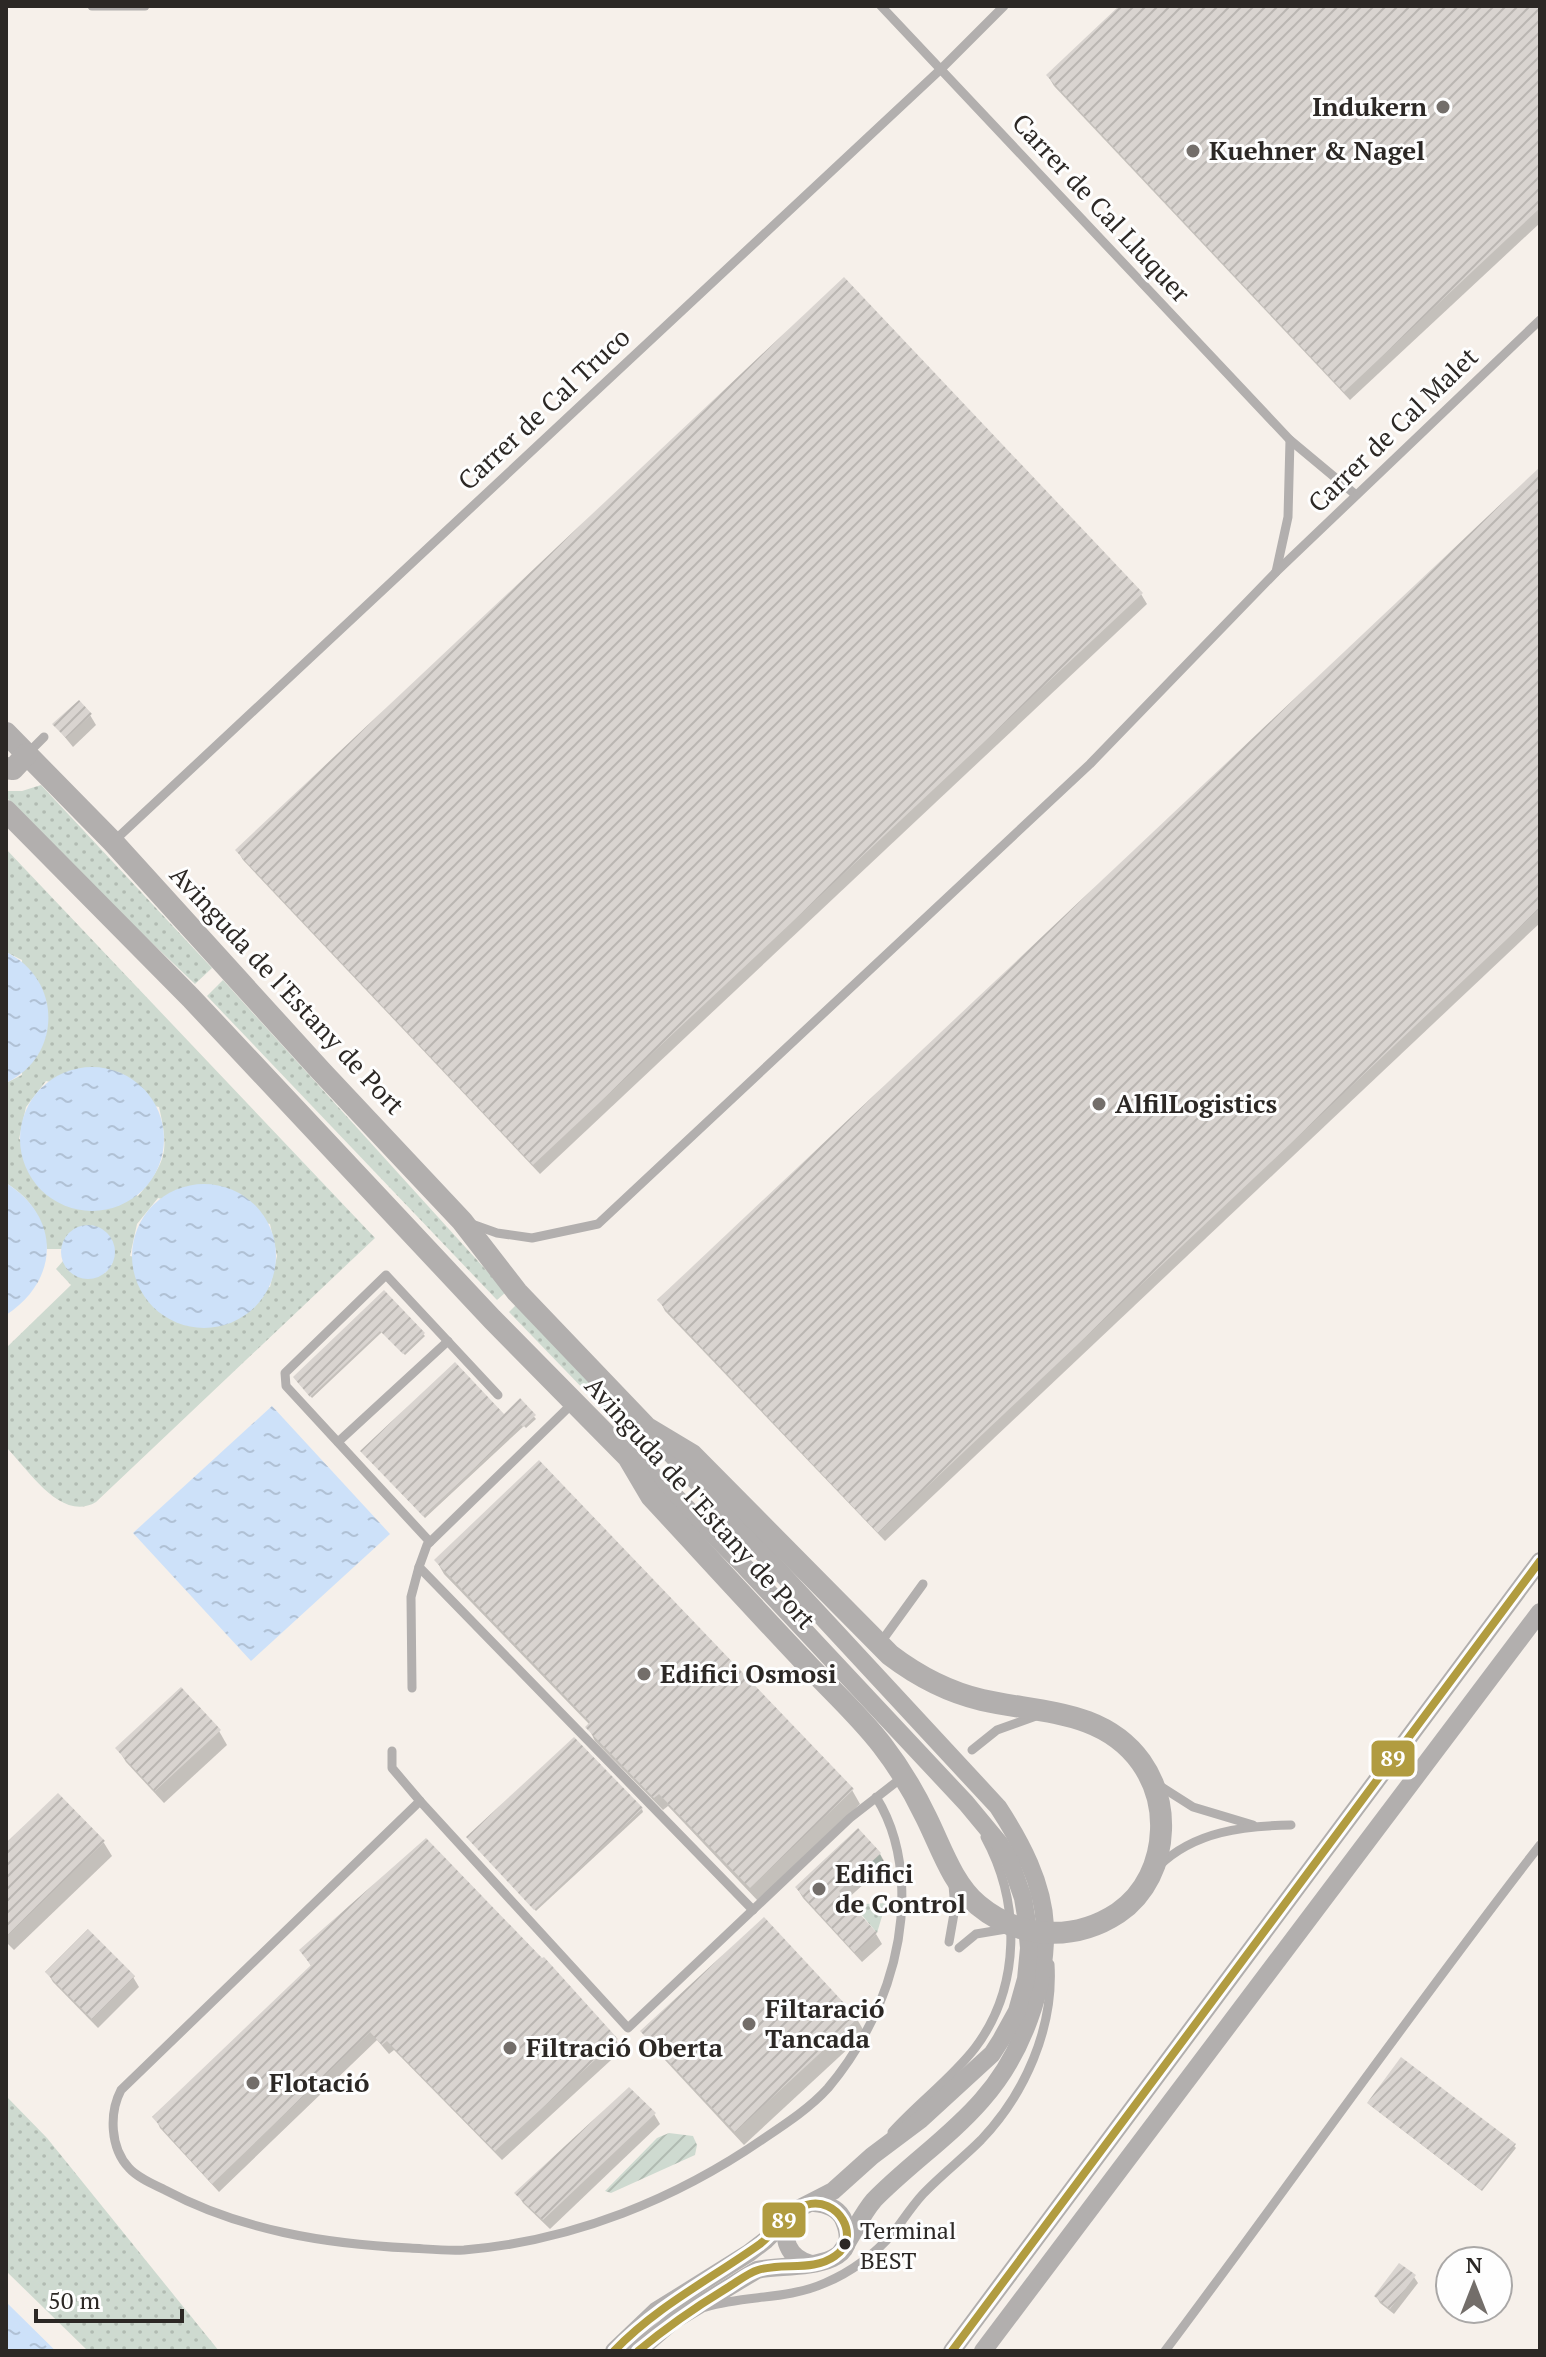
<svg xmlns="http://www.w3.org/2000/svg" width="1546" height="2357" viewBox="0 0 1546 2357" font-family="'PT Serif',serif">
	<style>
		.grass { fill: url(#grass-dots); fill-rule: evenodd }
		.garden { fill: url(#garden-furrows) }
		.water { fill: url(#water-ripples) }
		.pier { fill: #f6f0ea }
		.shadow { fill: #0003 }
		.building { fill: url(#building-hatch) }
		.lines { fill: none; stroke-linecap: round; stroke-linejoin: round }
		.service { stroke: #b2afae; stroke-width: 9 }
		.minor { stroke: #b2afae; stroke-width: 18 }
		.tertiary { stroke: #b2afae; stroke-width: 22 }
		.bus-1-casing { stroke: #fefefe; stroke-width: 14 }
		.bus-1 { stroke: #b19c40; stroke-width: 8 }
		.poi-dot { fill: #736e6a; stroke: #fefefe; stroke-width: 3 }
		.bus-dot { fill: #2c2825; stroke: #fefefe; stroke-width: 3 }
		.labels { text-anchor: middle; stroke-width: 6; stroke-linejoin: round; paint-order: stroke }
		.bus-label { font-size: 24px; fill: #2c2825; stroke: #fefefe; text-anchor: start }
		.poi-label { font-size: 26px; font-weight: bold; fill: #2c2825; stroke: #fefefe; text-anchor: start }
		.street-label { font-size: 26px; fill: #2c2825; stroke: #fefefe }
		.line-badge { stroke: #fefefe; stroke-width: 3 }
		.badge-label { font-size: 22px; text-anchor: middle; font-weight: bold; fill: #fff }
	</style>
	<defs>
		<pattern id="grass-dots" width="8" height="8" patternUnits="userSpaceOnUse" patternTransform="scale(2)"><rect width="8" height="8" fill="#cedad0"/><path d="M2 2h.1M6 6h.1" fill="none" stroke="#b1bbb2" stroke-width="1.8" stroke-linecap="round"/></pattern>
		<pattern id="garden-furrows" width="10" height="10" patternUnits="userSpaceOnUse" patternTransform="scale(2)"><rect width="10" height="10" fill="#cedad0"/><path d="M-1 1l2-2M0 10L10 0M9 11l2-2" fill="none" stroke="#b1bbb2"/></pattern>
		<pattern id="water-ripples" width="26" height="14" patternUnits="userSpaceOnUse" patternTransform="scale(2)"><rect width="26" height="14" fill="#cde1f9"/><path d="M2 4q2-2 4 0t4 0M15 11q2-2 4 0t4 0" fill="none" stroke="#b0c1d5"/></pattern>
		<pattern id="building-hatch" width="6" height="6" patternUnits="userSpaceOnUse" patternTransform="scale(2)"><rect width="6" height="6" fill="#d9d4d0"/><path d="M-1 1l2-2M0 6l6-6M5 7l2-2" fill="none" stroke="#bab6b2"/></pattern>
	</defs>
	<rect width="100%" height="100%" fill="#f6f0ea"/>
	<g class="grass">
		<polygon points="41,785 212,968 195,984 93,887 6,797 6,791 22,791"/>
		<path d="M6 849 375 1238 96 1502C61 1523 28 1469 6 1447V1348L71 1285 56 1269 63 1261 67 1268 105 1273 112 1264 62 1245V1249H47C43 1219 32 1199 6 1183V1083L22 1075V960L6 952ZM46 1081 159 1107C169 1151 167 1161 138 1196L19 1139 26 1107ZM158 1198 270 1224 277 1256 270 1287 130 1256 137 1224Z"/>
		<polygon points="223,980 506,1292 497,1300 207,996"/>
		<polygon points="517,1304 624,1419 641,1442 618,1425 509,1312"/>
		<polygon points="880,1854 885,1865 887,1884 864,1884 862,1871"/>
		<polygon points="886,1903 877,1933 861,1914 864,1904"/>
		<polygon points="6,2096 47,2138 219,2351 88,2351 6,2271"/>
	</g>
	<polygon class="garden" points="669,2133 693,2136 697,2145 695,2155 611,2193 605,2191 657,2138"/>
	<g class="water">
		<path d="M6 952C62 979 63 1056 6 1083Z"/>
		<circle cx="92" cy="1139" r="72"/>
		<path d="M6 1183C61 1217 60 1280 6 1315Z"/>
		<circle cx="204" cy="1256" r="72"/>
		<circle cx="88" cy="1252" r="27"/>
		<polygon points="272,1406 390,1534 251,1661 133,1533"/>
		<polygon points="6,2302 56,2351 6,2351"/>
	</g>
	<polygon class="pier" points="6,2297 59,2348 60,2351 56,2351 6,2301"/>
	<g class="shadow">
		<polygon points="1122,6 1540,6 1540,223 1350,400 1054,86 1048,76"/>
		<polygon points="1540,470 1540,923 885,1541 665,1311 660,1301"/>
		<polygon points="1141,594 1147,604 540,1174 243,860 237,850"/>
		<polygon points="90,715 96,725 73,747 55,725"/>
		<polygon points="384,1293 425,1336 405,1355 382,1332 312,1398 296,1380"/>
		<polygon points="520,1401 536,1419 526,1428 524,1426 425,1518 364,1453 504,1416"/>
		<polygon points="436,1560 852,1790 860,1804 758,1901 668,1806 663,1810 595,1741 588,1727 590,1725 444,1574"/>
		<polygon points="219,1731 227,1745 164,1803 126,1762 118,1749"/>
		<polygon points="58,1796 104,1843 112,1856 14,1950 6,1942 6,1846"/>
		<polygon points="642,1809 643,1812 536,1911 470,1840"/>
		<polygon points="880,1854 886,1864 845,1901 876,1934 882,1944 862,1962 803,1898 797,1888"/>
		<polygon points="763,1920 857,2019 865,2033 744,2145 651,2045 643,2031"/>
		<polygon points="301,1951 616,2040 622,2050 502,2160 394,2050 389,2054 377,2040 219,2192 160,2128 155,2117 312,1967"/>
		<polygon points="47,1972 133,1977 139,1987 98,2028 53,1982"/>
		<polygon points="1370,2105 1514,2146 1516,2148 1482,2191"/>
		<polygon points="654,2114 660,2124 550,2229 523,2203 517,2193"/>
		<polygon points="1471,2251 1483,2261 1463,2261"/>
		<polygon points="1414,2277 1418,2283 1394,2314 1380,2303 1376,2296"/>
	</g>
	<g class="building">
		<polygon points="1119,6 1540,6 1540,208 1344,392 1046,75"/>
		<polygon points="844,277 1143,593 533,1165 235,850"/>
		<polygon points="1540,467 1540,908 878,1533 657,1300"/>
		<polygon points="79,700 92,714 66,738 52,724"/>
		<polygon points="384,1290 425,1333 403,1354 380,1331 310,1397 293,1377"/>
		<polygon points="455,1362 504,1414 520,1398 536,1415 523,1427 521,1425 423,1516 360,1451"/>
		<polygon points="539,1460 854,1789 750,1888 659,1794 654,1798 585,1727 590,1722 434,1560"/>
		<polygon points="181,1687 221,1730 155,1791 115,1748"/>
		<polygon points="574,1737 643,1808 534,1910 466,1837"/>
		<polygon points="58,1793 105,1841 6,1937 6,1843"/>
		<polygon points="858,1828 881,1853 839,1891 877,1933 855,1953 795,1887"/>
		<polygon points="426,1838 542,1958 544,1957 618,2039 495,2151 387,2041 382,2045 370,2032 212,2184 152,2117 311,1965 299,1950"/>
		<polygon points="764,1917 858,2018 735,2132 640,2031"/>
		<polygon points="88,1929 135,1976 92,2019 45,1972"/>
		<polygon points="1401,2057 1516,2144 1481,2190 1367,2103"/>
		<polygon points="629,2087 656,2113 543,2220 514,2193"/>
		<polygon points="1399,2263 1416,2275 1390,2309 1374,2296"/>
	</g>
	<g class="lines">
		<g class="service">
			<polyline points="92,6 145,6"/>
			<polyline points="881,6 1290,440 1356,495"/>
			<polyline points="1276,572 1288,517 1290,440"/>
			<polyline points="27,754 44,737"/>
			<polyline points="114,841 941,69 1004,6"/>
			<polyline points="469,1223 497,1233 532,1238 598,1224 1090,764 1276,572 1540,320"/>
			<polyline points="574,1402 427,1545 419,1567 753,1910"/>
			<polyline points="338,1442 448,1341"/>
			<polyline points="430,1542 286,1386 285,1373 386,1275 498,1395"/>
			<polyline points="881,1642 923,1584"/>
			<polyline points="412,1688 411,1597 419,1567"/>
			<polyline points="972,1750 997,1730 1036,1716"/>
			<polyline points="392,1751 392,1768 420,1801"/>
			<polyline points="1160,1786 1193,1807 1253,1825"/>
			<path d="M876 1797C910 1851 907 1925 887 1984 873 2024 855 2056 828 2088 811 2107 787 2123 766 2137 677 2199 573 2241 464 2250 446 2251 428 2249 410 2248 325 2244 240 2230 165 2190 153 2184 138 2178 129 2168 110 2148 109 2113 121 2090L420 1801 628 2028 850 1818 904 1776"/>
			<path d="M1159 1866C1195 1831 1244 1826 1291 1825"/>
			<polyline points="949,1942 955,1908 953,1885"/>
			<polyline points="959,1948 976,1934 1006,1929"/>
			<path d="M892 2132C918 2103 951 2079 975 2048 1021 1987 1021 1903 985 1837"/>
			<path d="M706 2307C745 2295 787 2300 825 2283 851 2272 875 2254 893 2233 903 2220 912 2206 923 2194 941 2175 962 2159 981 2140 1025 2094 1054 2028 1050 1964"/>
			<path d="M1165 2351C1291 2183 1411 2011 1540 1845"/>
		</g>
		<g class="minor">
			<path d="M657 1439 998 1807C1021 1842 1043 1883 1045 1926 1047 1987 1022 2055 982 2100 950 2137 908 2165 874 2200 861 2215 853 2235 841 2252"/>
			<path d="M790 2217C780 2238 788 2258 811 2264"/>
			<polyline points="614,2351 656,2311 749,2253 766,2240 796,2210 833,2191 872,2156 920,2120 992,2054 1001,2040 1017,2011 1026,1979 1029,1948 1026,1916 1023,1898 1010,1861 1000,1844 966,1803 745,1567 659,1480 631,1459"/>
			<path d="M638 2351 674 2320 757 2270C783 2263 866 2274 844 2221 839 2208 827 2204 814 2203"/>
			<polyline points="952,2351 1540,1561"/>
			<polyline points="983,2351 1540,1612"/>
		</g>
		<g class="tertiary">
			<path d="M6 733 113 842 321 1071 462 1221 517 1292 647 1428 692 1455 890 1655C919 1677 948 1692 982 1700 1039 1713 1103 1709 1141 1762 1155 1782 1162 1805 1161 1830 1160 1862 1146 1894 1118 1913 1074 1942 1019 1939 978 1905 952 1883 941 1847 926 1817 914 1792 899 1767 882 1745 859 1715 829 1688 804 1661 752 1606 702 1551 651 1496L628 1457 492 1319 191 998 6 811"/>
			<polyline points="6,768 13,769 27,754"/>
		</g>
		<g class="bus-1-casing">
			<g id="bus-1">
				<path d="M614 2351C657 2306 711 2279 760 2244 776 2232 787 2210 806 2205 837 2195 863 2237 835 2256 813 2272 783 2262 758 2270 748 2273 737 2282 727 2288 694 2308 668 2326 638 2351"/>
				<polyline points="952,2351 1540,1561"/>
			</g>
		</g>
		<use href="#bus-1" class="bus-1"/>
	</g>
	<g class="poi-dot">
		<circle cx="1443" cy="107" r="8"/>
		<circle cx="1193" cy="151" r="8"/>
		<circle cx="1099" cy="1104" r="8"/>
		<circle cx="644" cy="1674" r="8"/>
		<circle cx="819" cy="1889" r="8"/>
		<circle cx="749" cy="2024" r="8"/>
		<circle cx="510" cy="2048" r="8"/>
		<circle cx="253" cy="2083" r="8"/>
	</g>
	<circle class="bus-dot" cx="845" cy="2244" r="7"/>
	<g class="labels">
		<g class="bus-label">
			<text x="860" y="2239">Terminal<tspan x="860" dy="30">BEST</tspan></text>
		</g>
		<g class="poi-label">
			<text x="1427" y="116" text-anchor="end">Indukern</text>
			<text x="1209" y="160">Kuehner &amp; Nagel</text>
			<text x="1115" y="1113">AlfilLogistics</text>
			<text x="660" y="1683">Edifici Osmosi</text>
			<text x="835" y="1883">Edifici<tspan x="835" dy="30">de Control</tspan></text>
			<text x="765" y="2018">Filtaració<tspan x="765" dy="30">Tancada</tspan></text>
			<text x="526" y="2057">Filtració Oberta</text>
			<text x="269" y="2092">Flotació</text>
		</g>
		<g class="street-label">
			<text transform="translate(1101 208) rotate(47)" y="9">Carrer de Cal Lluquer</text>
			<text transform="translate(544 409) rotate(-43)" y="9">Carrer de Cal Truco</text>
			<text transform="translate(1393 430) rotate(-44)" y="9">Carrer de Cal Malet</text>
			<text transform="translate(287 990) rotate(47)" y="9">Avinguda de l'Estany de Port</text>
			<text transform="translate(700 1503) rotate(48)" y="9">Avinguda de l'Estany de Port</text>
		</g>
	</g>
	<g class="line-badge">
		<rect x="1370" y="1739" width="46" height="39" rx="8" fill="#b19c40"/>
		<rect x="761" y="2201" width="46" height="38" rx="8" fill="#b19c40"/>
	</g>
	<g class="badge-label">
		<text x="1393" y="1766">89</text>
		<text x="784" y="2228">89</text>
	</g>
	<rect width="1546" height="2357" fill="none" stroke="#2c2825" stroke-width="16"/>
	<g transform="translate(1474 2285)"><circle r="38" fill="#fefefe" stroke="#aaa8a7" stroke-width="2"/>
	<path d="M0-6L14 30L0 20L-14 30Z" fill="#736e6a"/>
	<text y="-12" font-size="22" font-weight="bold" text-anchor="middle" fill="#2c2825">N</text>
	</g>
	<path d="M36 2309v12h146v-12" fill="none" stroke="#2c2825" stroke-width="4"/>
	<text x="48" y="2309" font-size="24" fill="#2c2825" stroke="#fefefe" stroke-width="6" paint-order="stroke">50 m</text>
</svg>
